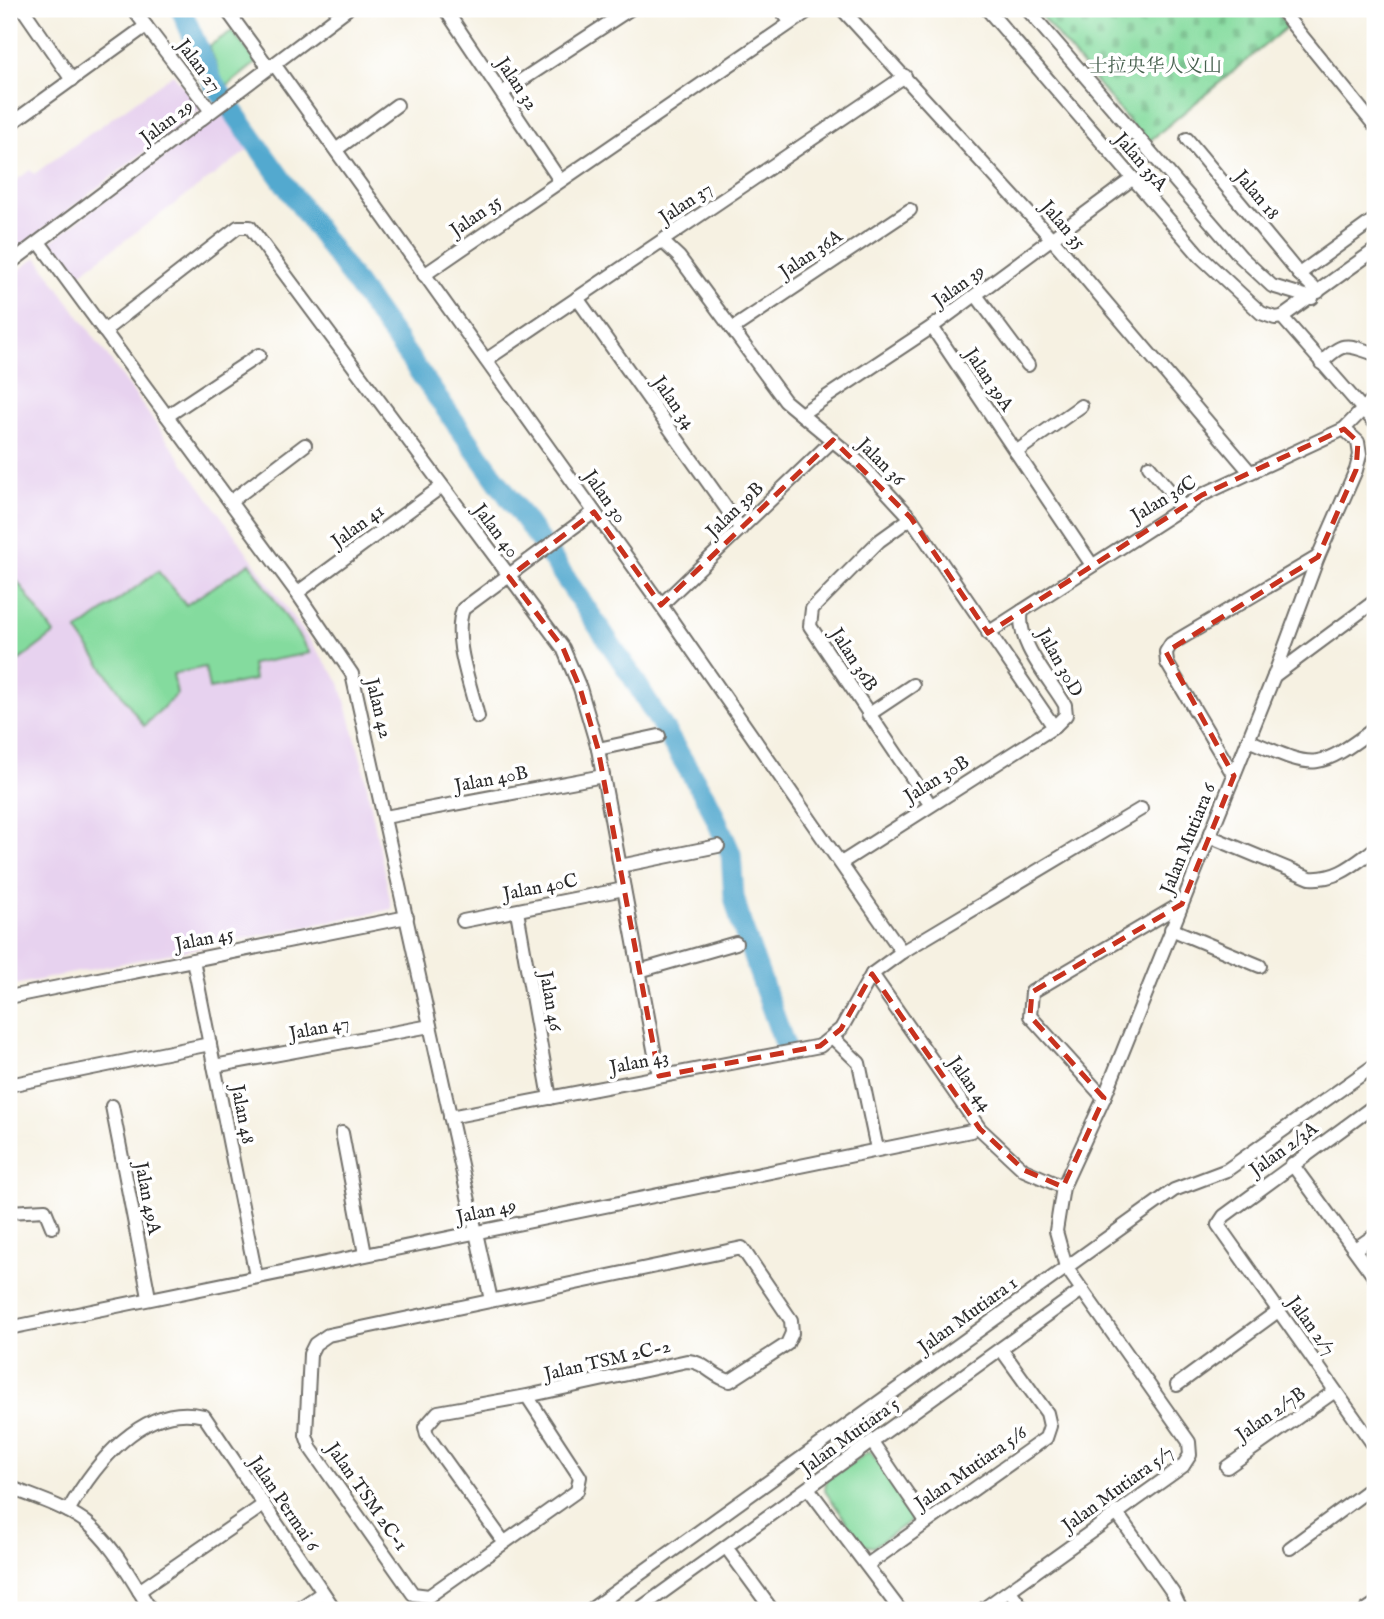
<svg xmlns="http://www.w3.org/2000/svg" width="1384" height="1619" viewBox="0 0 1384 1619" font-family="'IM FELL English','Noto Serif SC',serif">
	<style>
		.built { fill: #e7d2ef }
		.green { fill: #84db9e; stroke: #588364; stroke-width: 2 }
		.cemetery { fill: url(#cemetery-stones); stroke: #588364; stroke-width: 2 }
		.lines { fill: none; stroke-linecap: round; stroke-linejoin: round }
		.river { stroke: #52a9cf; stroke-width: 21 }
		.minor-casing { stroke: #72706b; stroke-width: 16 }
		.minor { stroke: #fff; stroke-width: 12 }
		.marked { fill: none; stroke: #c8321e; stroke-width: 5; stroke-dasharray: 14 9; stroke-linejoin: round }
		.labels { text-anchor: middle; stroke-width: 7; stroke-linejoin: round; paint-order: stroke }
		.street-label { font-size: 19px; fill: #2b2b2b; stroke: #fff }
		.park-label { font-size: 19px; fill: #46604e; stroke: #fff }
	</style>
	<defs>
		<pattern id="cemetery-stones" width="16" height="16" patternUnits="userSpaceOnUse" patternTransform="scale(1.75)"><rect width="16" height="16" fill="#84db9e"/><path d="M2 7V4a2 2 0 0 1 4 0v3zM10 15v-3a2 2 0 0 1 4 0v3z" fill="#72bc88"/></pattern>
	</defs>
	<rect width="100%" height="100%" fill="#fff"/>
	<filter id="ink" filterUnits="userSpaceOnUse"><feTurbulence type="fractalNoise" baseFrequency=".0143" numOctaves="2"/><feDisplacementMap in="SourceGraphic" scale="14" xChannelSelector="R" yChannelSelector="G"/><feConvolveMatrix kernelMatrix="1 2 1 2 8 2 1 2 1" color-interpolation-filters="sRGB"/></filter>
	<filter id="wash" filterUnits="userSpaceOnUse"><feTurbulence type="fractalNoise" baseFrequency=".00686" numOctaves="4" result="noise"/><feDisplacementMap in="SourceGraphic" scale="28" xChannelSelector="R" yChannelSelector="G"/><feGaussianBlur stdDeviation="1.57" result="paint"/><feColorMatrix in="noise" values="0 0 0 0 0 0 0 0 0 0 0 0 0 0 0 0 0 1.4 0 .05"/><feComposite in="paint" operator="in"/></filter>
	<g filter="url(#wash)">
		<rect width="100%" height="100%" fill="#f6f1e2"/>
		<g class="built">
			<polygon points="173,74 201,109 9,255 9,186 30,170 34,174"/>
			<polygon points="227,109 255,145 72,279 46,245"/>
			<polygon points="37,257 340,683 362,762 392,909 9,986 9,277"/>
		</g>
		<g class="green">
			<polygon points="232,31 257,62 225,88 209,46"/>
			<polygon points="250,563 310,653 252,664 254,680 209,689 205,667 173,674 177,694 144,726 77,631 158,571 186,605"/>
			<polygon points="9,569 54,634 9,668"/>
			<polygon points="870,1451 917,1516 873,1547 863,1545 825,1491 826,1480"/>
		</g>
		<polygon class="cemetery" points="1035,9 1273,9 1288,26 1147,143"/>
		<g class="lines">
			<g class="river">
				<polyline points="181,9 214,85 225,99"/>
				<polyline points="227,103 545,548"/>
				<polyline points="547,551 632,676 710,805 731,854 734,897 741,923 784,1043"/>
			</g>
		</g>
	</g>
	<g filter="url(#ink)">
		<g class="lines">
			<g class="minor-casing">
				<g id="minor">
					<polyline points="23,9 72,80"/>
					<polyline points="133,9 211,111"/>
					<polyline points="226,9 269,68"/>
					<polyline points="445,9 559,179"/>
					<polyline points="780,9 791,22"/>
					<polyline points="842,9 1053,240 1250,472"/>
					<polyline points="987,9 1200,256 1261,313 1275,318 1282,317 1375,250"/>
					<polyline points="1027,9 1241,257 1272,286 1312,298"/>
					<polyline points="1280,9 1375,126"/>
					<polyline points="274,64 661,605 902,952"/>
					<polyline points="502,93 630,9"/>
					<polyline points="9,125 146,26"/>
					<polyline points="1187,139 1299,274 1318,292"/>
					<polyline points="337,149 397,105"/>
					<polyline points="662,241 679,257 785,401 861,464 911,518 1054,727"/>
					<polyline points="39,242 297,593 352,674 491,1300"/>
					<polyline points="9,264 347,9"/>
					<polyline points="1299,274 1375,219"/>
					<polyline points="424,275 811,9"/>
					<polyline points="976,295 1028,365"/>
					<polyline points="577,298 741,529"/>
					<polyline points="1282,317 1375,423"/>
					<polyline points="932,327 1092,565"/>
					<polyline points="732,329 910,210"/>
					<polyline points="104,331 238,227 250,227 563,648 580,688 598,749 659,1076"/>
					<polyline points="486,360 905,76"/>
					<path d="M1321 363C1344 341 1346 344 1375 354"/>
					<polyline points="801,414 932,327 1132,179"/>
					<polyline points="167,416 259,355"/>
					<polyline points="1016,452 1081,406"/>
					<polyline points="1149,466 1183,507"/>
					<polyline points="230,502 305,445"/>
					<polyline points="911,518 879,541 812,609 810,626 930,804"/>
					<polyline points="297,593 441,487"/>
					<polyline points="661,605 833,440"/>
					<polyline points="988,633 1202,495 1344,429 1375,397"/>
					<polyline points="1274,676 1375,601"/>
					<polyline points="868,715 913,685"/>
					<path d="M478 717C471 685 452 640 463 609L594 512"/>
					<path d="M1248 740C1315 769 1316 772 1375 728"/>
					<polyline points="598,749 659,736"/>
					<polyline points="1234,776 1167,663 1166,652 1171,644 1318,557"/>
					<polyline points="385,817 603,776"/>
					<path d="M1209 836 1310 878C1338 880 1354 864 1375 849"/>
					<path d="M841 863 1054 727 1066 715 1065 705C1050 679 1015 642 1022 611"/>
					<polyline points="620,866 718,846"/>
					<polyline points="517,911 550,1098"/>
					<polyline points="463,921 624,889"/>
					<polyline points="1171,929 1260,966"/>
					<polyline points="193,960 256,1276"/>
					<polyline points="639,971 736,943"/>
					<polyline points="872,974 980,1129 1024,1170 1063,1187"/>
					<polyline points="9,997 407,917"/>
					<polyline points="833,1038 859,1063 877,1149"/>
					<polyline points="214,1066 430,1026"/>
					<polyline points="9,1085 210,1044"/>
					<polyline points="1104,1098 1030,1016 1032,992 1181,904"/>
					<polyline points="1375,1105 1224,1216 1218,1225 1375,1447"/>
					<polyline points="112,1106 149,1297"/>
					<polyline points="450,1117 820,1046 841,1029 872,974 902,952 1141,809"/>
					<polyline points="342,1133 365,1254"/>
					<polyline points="1292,1164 1375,1278"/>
					<polyline points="9,1212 45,1210 52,1227"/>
					<polyline points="1355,1249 1375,1235"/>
					<polyline points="9,1328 971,1131"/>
					<polyline points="1177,1385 1278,1311"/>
					<polyline points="872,1442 926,1521"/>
					<polyline points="1227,1467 1335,1391"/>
					<path d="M9 1487C33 1497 61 1505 83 1520 112 1541 132 1581 151 1610"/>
					<polyline points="808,1488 900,1610"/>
					<path d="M68 1511C94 1465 143 1401 204 1416L335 1610"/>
					<polyline points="1116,1512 1173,1593 1181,1610"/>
					<path d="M503 1541 427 1435 425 1427 438 1412 527 1396 687 1361C704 1361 714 1378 730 1381L787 1344 792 1333 791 1320 742 1248 328 1335 315 1344 310 1354 306 1435 311 1449 413 1594 429 1596 577 1491 580 1477 527 1396"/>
					<polyline points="726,1547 772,1610"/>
					<polyline points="1290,1548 1375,1485"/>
					<polyline points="867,1565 1046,1438 1050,1426 1047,1413 1001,1349"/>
					<polyline points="139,1591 262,1506"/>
					<polyline points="1010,1591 1024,1610"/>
					<polyline points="297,1610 322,1593"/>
					<polyline points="590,1610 1174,1190 1227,1170 1375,1065"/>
					<polyline points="638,1610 1082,1290"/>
					<polyline points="982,1610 1183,1466 1190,1455 1189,1442 1066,1267 1056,1231 1063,1187 1104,1098 1274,676 1318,557 1356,470 1360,455 1358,442 1344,429"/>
					<polyline points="1366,1610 1375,1604"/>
				</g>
			</g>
			<use href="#minor" class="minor"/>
		</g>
	</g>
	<path class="marked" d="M1344 429 1358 442 1356 470 1318 557 1166 652 1234 776 1182 904 1032 992 1030 1016 1104 1098 1063 1187 1024 1170 980 1129 872 974 841 1029 820 1046 659 1076 598 749 580 688 563 648 509 577 594 512 661 605 833 440 911 518 988 633 1202 495Z"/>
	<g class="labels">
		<g class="street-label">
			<text transform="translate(200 65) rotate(53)" y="7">Jalan 27</text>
			<text transform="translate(518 83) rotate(56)" y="7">Jalan 32</text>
			<text transform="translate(166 121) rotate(-37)" y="7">Jalan 29</text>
			<text transform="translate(1142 161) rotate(49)" y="7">Jalan 35A</text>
			<text transform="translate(1258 194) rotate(50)" y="7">Jalan 18</text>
			<text transform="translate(685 202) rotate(-34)" y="7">Jalan 37</text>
			<text transform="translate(475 215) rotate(-35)" y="7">Jalan 35</text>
			<text transform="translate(1064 224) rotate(49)" y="7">Jalan 35</text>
			<text transform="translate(810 253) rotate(-34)" y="7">Jalan 36A</text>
			<text transform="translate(958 285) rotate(-36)" y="7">Jalan 39</text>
			<text transform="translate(990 379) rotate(56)" y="7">Jalan 39A</text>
			<text transform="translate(675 402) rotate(55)" y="7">Jalan 34</text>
			<text transform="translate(882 461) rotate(45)" y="7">Jalan 36</text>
			<text transform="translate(606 496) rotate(55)" y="7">Jalan 30</text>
			<text transform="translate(1163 498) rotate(-31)" y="7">Jalan 36C</text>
			<text transform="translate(734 509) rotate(-44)" y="7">Jalan 39B</text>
			<text transform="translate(357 525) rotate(-36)" y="7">Jalan 41</text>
			<text transform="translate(497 530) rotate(53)" y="7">Jalan 40</text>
			<text transform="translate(855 659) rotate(57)" y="7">Jalan 36B</text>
			<text transform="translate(1061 662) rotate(61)" y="7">Jalan 30D</text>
			<text transform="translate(380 708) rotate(76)" y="7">Jalan 42</text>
			<text transform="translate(491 778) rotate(-11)" y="7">Jalan 40B</text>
			<text transform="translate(936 778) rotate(-32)" y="7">Jalan 30B</text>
			<text transform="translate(1187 838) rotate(-68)" y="7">Jalan Mutiara 6</text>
			<text transform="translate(540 886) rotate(-11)" y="7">Jalan 40C</text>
			<text transform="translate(204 938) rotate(-11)" y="7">Jalan 45</text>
			<text transform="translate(552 1001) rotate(80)" y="7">Jalan 46</text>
			<text transform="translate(319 1027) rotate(-11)" y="7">Jalan 47</text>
			<text transform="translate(639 1061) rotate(-11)" y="7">Jalan 43</text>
			<text transform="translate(971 1083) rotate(55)" y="7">Jalan 44</text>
			<text transform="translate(244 1114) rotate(79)" y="7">Jalan 48</text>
			<text transform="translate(1283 1148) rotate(-36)" y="7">Jalan 2/3A</text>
			<text transform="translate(149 1198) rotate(79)" y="7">Jalan 49A</text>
			<text transform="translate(486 1210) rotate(-12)" y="7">Jalan 49</text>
			<text transform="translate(967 1314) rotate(-36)" y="7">Jalan Mutiara 1</text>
			<text transform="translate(1312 1325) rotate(54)" y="7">Jalan 2/7</text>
			<text transform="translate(607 1359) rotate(-13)" y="7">Jalan TSM 2C-2</text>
			<text transform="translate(1270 1413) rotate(-35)" y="7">Jalan 2/7B</text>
			<text transform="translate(849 1435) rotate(-36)" y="7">Jalan Mutiara 5</text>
			<text transform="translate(970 1467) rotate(-35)" y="7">Jalan Mutiara 5/6</text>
			<text transform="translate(1117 1488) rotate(-36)" y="7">Jalan Mutiara 5/7</text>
			<text transform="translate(368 1496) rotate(55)" y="7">Jalan TSM 2C-1</text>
			<text transform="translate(285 1503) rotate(56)" y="7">Jalan Permai 6</text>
		</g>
		<g class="park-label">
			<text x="1155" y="72">士拉央华人义山</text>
		</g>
	</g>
	<rect width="1384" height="1619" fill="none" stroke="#fff" stroke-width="35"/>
</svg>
